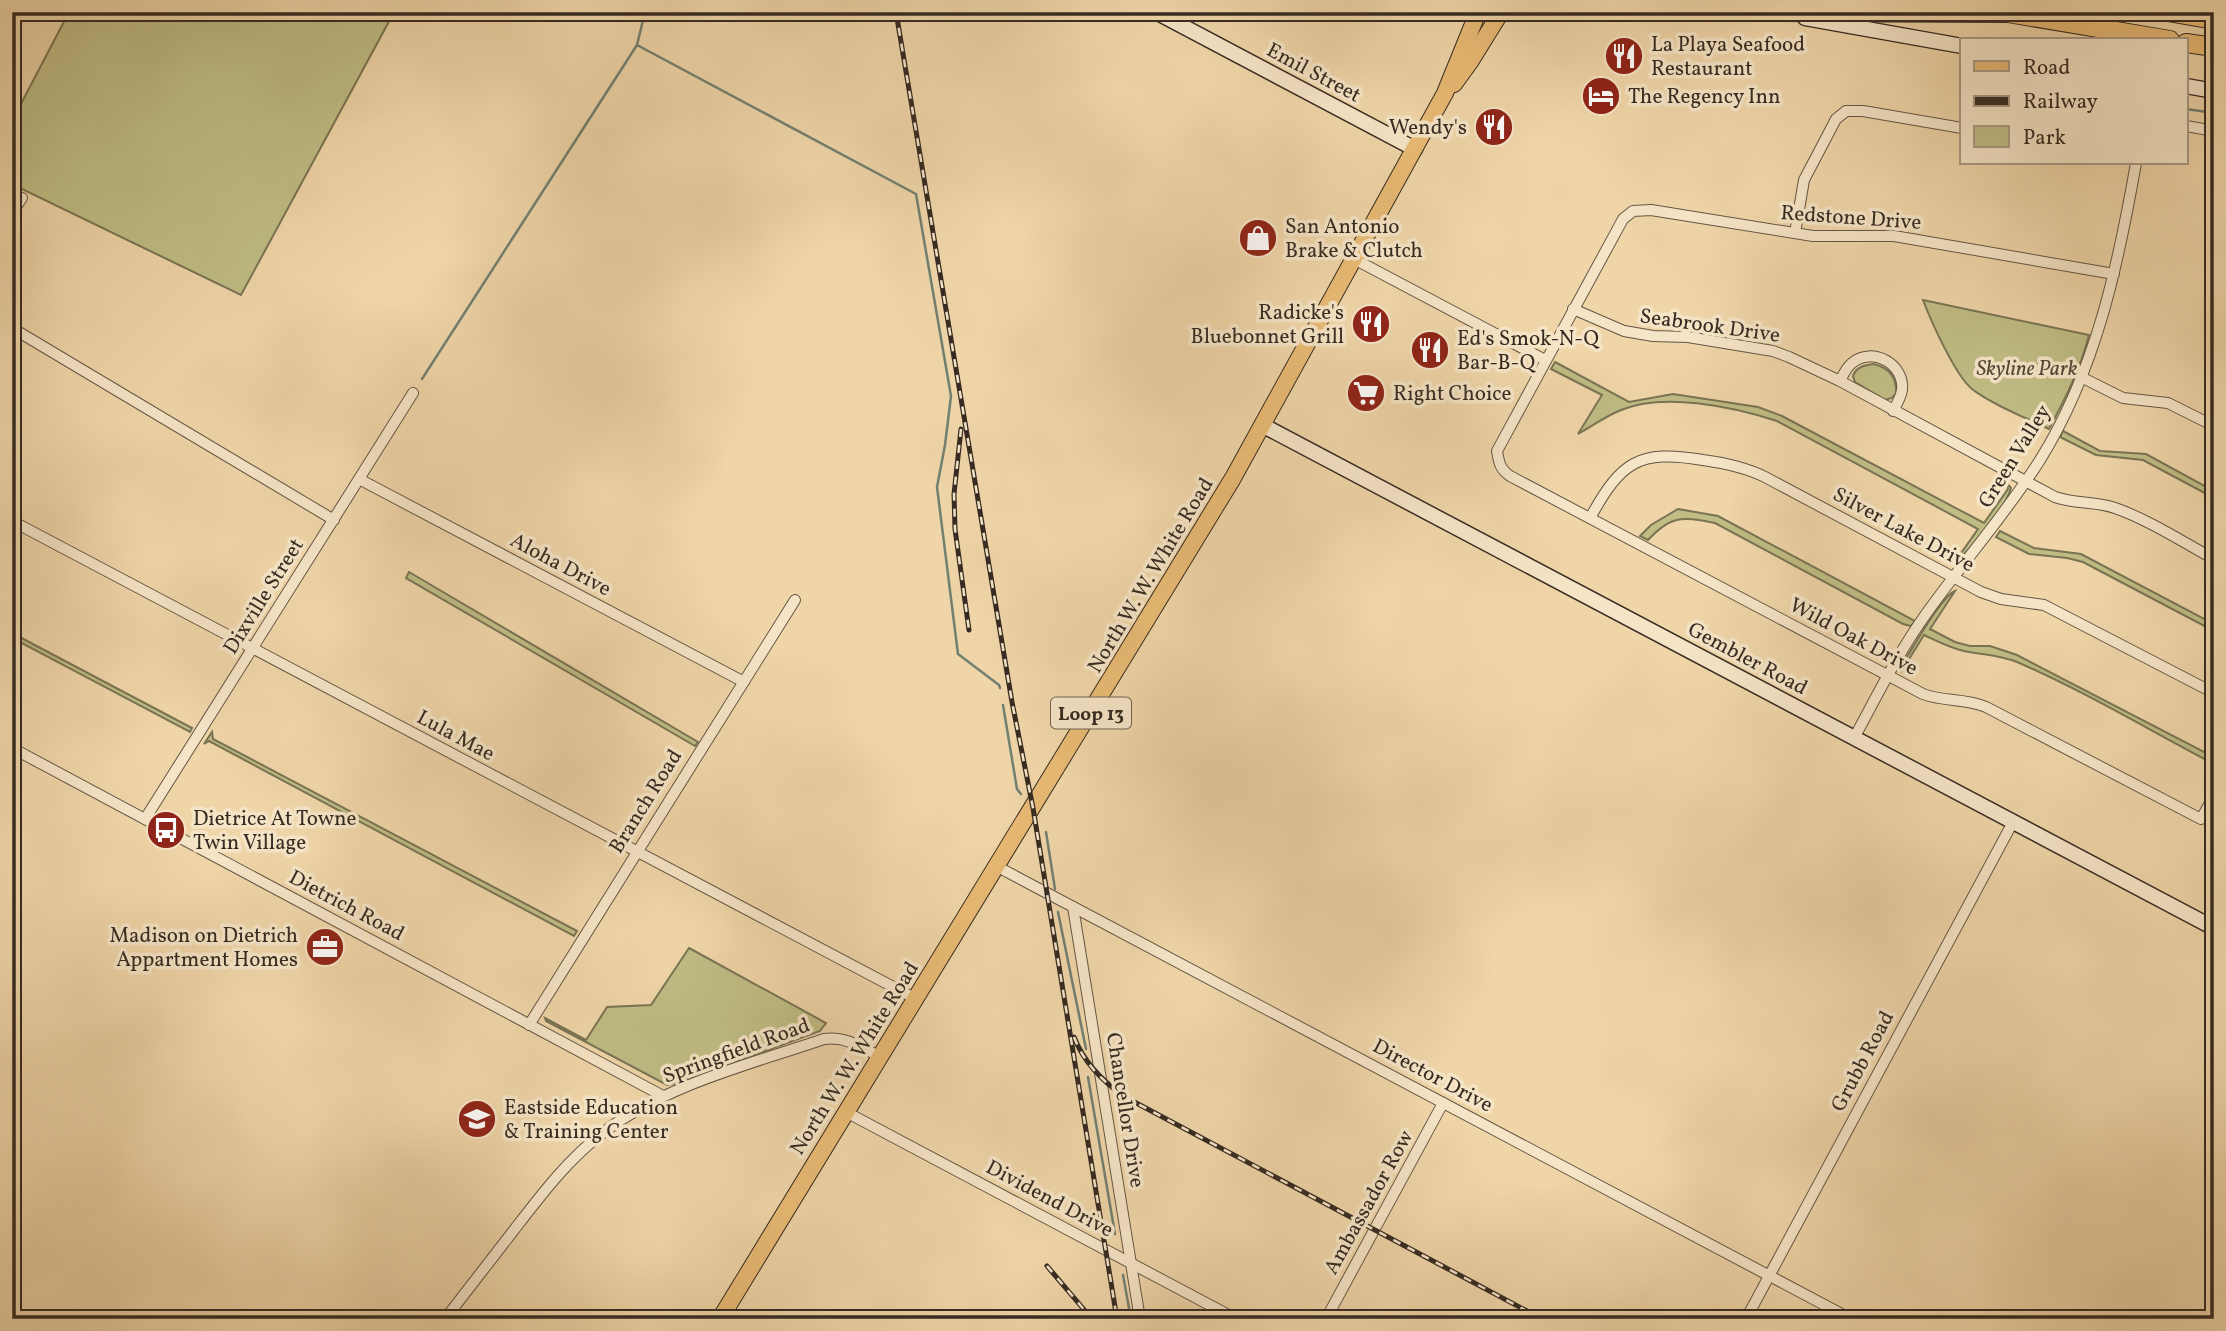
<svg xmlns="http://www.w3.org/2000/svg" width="2226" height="1331" viewBox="0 0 2226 1331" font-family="Vollkorn,serif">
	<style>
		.green { fill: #bfbc84; stroke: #7a7453; stroke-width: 2 }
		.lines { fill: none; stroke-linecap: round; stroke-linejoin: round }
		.stream { stroke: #728071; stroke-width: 2.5 }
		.street-casing { stroke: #645644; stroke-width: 12 }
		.secondary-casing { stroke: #362b22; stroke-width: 17 }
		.primary-casing { stroke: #362b22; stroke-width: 18 }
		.highway-casing { stroke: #362b22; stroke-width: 20 }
		.street { stroke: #f5e4c6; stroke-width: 10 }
		.secondary { stroke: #f5e4c6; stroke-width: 14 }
		.primary { stroke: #e8ba74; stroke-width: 16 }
		.highway { stroke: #e8ba74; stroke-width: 18 }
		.rail-casing { stroke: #362b22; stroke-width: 5 }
		.rail { stroke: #f5e4c6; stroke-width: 2.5; stroke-dasharray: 8; stroke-linecap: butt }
		.labels { text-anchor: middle; stroke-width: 7; stroke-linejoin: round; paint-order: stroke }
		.shield { fill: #f5e4c6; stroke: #6f6253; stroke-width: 2 }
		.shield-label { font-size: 19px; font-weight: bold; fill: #362b22 }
		.poi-label { font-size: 21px; fill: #362b22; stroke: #f5e4c6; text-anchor: start }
		.street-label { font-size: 21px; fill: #362b22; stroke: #f5e4c6 }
		.park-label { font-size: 21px; font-style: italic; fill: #514836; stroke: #f5e4c6 }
	</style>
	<rect width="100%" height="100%" fill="#efd5a8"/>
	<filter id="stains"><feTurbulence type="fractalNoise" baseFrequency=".00286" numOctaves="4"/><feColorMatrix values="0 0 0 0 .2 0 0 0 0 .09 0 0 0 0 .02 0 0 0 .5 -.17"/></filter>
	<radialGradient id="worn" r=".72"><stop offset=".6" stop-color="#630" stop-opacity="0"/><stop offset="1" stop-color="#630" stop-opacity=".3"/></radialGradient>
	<g class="green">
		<polygon points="69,12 387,12 393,14 241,295 20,188 12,199 12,121"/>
		<path d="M1923 300 2089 335C2081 368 2065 399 2049 429 2026 418 1991 404 1972 389 1955 375 1931 321 1923 300Z"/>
		<path d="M1555 362 1629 402 1673 394 1758 407 1782 416 1984 523 2008 489 2006 482 2011 488C2006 507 1970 551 1954 563L1978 529 1777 421C1734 407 1664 392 1621 410 1606 416 1592 426 1578 434L1602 395 1551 369Z"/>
		<path d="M1874 364C1889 368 1897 377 1896 393L1892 398 1885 400 1855 382 1853 376C1856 367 1865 365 1874 364Z"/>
		<polygon points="2063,431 2100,451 2146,454 2214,491 2214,498 2143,460 2096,455 2060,437"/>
		<path d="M1678 509 1718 516 1915 621 1911 626 1903 624 1715 523C1683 517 1672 514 1648 540L1640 536 1651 525Z"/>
		<polygon points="2000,531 2034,548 2081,554 2214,624 2214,631 2083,562 2067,558 2029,554 1996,537"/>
		<polygon points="409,572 698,742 695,746 406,578"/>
		<path d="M1955 591 1930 629 1955 642 1970 646H1990L2017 655 2214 757V764C2149 730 2084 691 2017 662 1997 654 1983 655 1964 651 1950 648 1937 641 1924 635L1901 672 1903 663C1913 648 1941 597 1955 591Z"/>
		<polygon points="12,633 192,728 190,732 12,638"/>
		<polygon points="212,732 213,739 577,931 574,936 209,741 204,744"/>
		<polygon points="689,948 826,1023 820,1031 678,1083 667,1085 546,1021 545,1018 586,1040 607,1007 651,1005"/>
	</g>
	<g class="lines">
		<g class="stream">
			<polyline points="637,45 916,194 951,396 945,445 937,487 958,654 999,685 1000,688"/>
			<polyline points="2186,109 2214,113"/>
			<polyline points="422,379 637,45 645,12"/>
			<polyline points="1003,705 1017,789 1021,794"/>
			<polyline points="1046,832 1055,889"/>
			<polyline points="1058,912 1086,1049"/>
			<polyline points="1088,1077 1115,1234"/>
			<polyline points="1123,1275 1131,1319"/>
		</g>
		<g class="street-casing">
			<g id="street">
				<polyline points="2186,126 2214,131"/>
				<polyline points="12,213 22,198"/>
				<polyline points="1795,233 1804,180 1836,119 1846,111 1863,111 1962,128"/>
				<polyline points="1354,259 1545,360"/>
				<path d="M2114 274 1894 236H1813L1651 210 1633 211 1623 219 1497 451C1499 463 1500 469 1510 476L1923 694C1944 702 1965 698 1986 707L2201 819 2214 796"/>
				<path d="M1573 309 1624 331 1653 336 1688 337 1773 351 1789 357 1840 381 2055 497C2074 504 2095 501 2115 508 2147 519 2183 542 2214 559"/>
				<polyline points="12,328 334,520"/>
				<polyline points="2081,377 2123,398 2168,403 2214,426"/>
				<path d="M1840 381C1843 375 1846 368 1852 363 1872 346 1905 364 1902 390 1901 397 1897 404 1893 411"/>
				<polyline points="359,479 744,682"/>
				<path d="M1590 518C1621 462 1638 449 1703 460 1725 463 1745 467 1765 477L1981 592 2001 599 2044 605 2214 693"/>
				<polyline points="12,521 916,999"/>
				<path d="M1854 738C1877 696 1898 653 1926 614 1963 562 2006 514 2040 460 2096 370 2118 266 2136 163"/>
				<polyline points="12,748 663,1096"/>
				<polyline points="145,819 413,393"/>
				<polyline points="996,866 1851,1319"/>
				<polyline points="1073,907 1140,1319"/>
				<polyline points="529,1025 795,600"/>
				<polyline points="846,1112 1236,1319"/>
				<path d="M445 1319C468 1289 491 1260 514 1230 541 1195 568 1159 604 1132 665 1085 751 1064 824 1039 845 1036 862 1047 880 1057"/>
				<polyline points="1326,1319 1443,1103"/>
				<polyline points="1746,1319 2013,822"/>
			</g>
		</g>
		<g class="secondary-casing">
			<g id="secondary">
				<polyline points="1156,12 1415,149"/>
				<polyline points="1805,18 1962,46"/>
				<polyline points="2186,86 2214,91"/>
				<polyline points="1262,425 2214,928"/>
			</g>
		</g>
		<g class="primary-casing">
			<g id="primary">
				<polyline points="1454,84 1470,62 1501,12"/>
				<polyline points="720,1319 1233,478 1445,93 1478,12"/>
			</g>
		</g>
		<g class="highway-casing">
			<g id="highway">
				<polyline points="1778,12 2007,13"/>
				<polyline points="2002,12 2170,40"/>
				<polyline points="2168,12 2214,20"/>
				<polyline points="2186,43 2214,47"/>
			</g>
		</g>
		<use href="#street" class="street"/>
		<use href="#secondary" class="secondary"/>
		<use href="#primary" class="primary"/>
		<use href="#highway" class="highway"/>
		<g class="rail-casing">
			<g id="rail">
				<polyline points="896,12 1012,702 1033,808 1117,1319"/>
				<polyline points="961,429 954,494 955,529 969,630"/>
				<path d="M1074 1037C1084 1063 1102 1081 1125 1097L1542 1319"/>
				<polyline points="1047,1266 1092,1319"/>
			</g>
		</g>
		<use href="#rail" class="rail"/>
	</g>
	<defs>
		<g id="restaurant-disc" transform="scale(2.0125)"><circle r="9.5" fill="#8f2418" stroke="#f5e4c6"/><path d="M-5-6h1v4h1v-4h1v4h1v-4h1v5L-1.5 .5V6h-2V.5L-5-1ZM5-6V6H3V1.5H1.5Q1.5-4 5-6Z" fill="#fff"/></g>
		<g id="hotel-disc" transform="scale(2.0125)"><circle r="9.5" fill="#8f2418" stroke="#f5e4c6"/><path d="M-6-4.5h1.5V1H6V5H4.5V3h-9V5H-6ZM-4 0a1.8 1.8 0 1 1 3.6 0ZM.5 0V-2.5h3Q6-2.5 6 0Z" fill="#fff"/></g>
		<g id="shop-disc" transform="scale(2.0125)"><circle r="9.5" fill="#8f2418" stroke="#f5e4c6"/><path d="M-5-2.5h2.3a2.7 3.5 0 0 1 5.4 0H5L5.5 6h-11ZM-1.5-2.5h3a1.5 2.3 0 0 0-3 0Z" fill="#fff"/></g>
		<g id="supermarket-disc" transform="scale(2.0125)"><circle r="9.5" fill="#8f2418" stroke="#f5e4c6"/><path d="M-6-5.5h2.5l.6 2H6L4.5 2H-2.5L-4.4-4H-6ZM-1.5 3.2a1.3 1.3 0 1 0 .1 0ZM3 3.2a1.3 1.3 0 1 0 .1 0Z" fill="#fff"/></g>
		<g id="bus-disc" transform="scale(2.0125)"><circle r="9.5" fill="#8f2418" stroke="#f5e4c6"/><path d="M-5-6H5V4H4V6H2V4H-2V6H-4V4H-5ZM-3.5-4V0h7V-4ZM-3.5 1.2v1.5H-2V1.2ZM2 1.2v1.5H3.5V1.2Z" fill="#fff"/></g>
		<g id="office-disc" transform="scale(2.0125)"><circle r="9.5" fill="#8f2418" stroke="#f5e4c6"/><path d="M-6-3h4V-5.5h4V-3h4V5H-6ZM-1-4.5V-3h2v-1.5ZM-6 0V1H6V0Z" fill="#fff"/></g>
		<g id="university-disc" transform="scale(2.0125)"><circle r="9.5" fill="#8f2418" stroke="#f5e4c6"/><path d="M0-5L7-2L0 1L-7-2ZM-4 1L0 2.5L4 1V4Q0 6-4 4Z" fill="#fff"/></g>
	</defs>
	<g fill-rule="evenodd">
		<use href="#restaurant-disc" x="1624" y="56"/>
		<use href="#hotel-disc" x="1601" y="96"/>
		<use href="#restaurant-disc" x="1494" y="127"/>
		<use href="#shop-disc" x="1258" y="238"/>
		<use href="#restaurant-disc" x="1371" y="324"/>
		<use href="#restaurant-disc" x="1430" y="350"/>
		<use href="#supermarket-disc" x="1366" y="393"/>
		<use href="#bus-disc" x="166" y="830"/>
		<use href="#office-disc" x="325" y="947"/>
		<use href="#university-disc" x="477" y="1119"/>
	</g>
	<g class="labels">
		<rect class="shield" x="1051" y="697.5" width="80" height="31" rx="5"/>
		<g class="shield-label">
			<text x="1091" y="720">Loop 13</text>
		</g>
		<g class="poi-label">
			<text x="1651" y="51">La Playa Seafood<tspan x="1651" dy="24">Restaurant</tspan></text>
			<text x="1628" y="103">The Regency Inn</text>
			<text x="1467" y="134" text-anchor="end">Wendy's</text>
			<text x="1285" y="233">San Antonio<tspan x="1285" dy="24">Brake &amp; Clutch</tspan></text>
			<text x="1344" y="319" text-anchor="end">Radicke's<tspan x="1344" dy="24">Bluebonnet Grill</tspan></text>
			<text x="1457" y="345">Ed's Smok-N-Q<tspan x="1457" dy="24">Bar-B-Q</tspan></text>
			<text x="1393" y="400">Right Choice</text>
			<text x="193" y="825">Dietrice At Towne<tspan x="193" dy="24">Twin Village</tspan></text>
			<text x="298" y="942" text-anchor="end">Madison on Dietrich<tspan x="298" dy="24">Appartment Homes</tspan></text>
			<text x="504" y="1114">Eastside Education<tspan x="504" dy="24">&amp; Training Center</tspan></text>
		</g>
		<g class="street-label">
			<text transform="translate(1314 72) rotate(28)" y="7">Emil Street</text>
			<text transform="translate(1851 217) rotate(4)" y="7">Redstone Drive</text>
			<text transform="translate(1710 325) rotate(8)" y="7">Seabrook Drive</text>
			<text transform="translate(2014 456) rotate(-58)" y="7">Green Valley</text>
			<text transform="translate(1904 529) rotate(28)" y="7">Silver Lake Drive</text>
			<text transform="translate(561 564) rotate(28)" y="7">Aloha Drive</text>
			<text transform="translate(1150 575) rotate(-59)" y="7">North W. W. White Road</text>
			<text transform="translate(263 596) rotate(-58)" y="7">Dixville Street</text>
			<text transform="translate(1854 636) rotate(28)" y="7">Wild Oak Drive</text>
			<text transform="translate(1748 658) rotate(28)" y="7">Gembler Road</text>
			<text transform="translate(456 735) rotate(28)" y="7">Lula Mae</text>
			<text transform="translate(645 801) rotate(-58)" y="7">Branch Road</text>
			<text transform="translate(347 905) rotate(28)" y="7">Dietrich Road</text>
			<text transform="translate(736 1050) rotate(-20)" y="7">Springfield Road</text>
			<text transform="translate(854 1058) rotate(-58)" y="7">North W. W. White Road</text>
			<text transform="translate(1862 1061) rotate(-62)" y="7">Grubb Road</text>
			<text transform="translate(1433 1075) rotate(28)" y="7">Director Drive</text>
			<text transform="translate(1126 1110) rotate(81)" y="7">Chancellor Drive</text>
			<text transform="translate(1050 1198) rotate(28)" y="7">Dividend Drive</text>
			<text transform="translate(1368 1202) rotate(-61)" y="7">Ambassador Row</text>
		</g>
		<g class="park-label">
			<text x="2027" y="375">Skyline Park</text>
		</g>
	</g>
	<rect width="2226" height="1331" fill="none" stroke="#efd5a8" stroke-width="42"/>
	<rect x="14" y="14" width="2198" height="1303" fill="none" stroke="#362b22" stroke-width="3.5"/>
	<rect x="21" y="21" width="2184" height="1289" fill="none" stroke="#362b22" stroke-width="2"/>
	<rect x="1960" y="38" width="228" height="126" fill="#f5e4c6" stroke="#a99a84" stroke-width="2"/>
	<rect x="1974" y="61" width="35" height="10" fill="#e8ba74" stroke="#a99a84" stroke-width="2"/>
	<text x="2023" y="74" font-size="21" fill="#362b22">Road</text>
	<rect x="1974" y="96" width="35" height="10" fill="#362b22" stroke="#a99a84" stroke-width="2"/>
	<text x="2023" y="108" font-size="21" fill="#362b22">Railway</text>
	<rect x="1974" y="126" width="35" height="21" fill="#bfbc84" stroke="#a99a84" stroke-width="2"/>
	<text x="2023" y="144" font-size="21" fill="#362b22">Park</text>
	<rect width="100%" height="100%" filter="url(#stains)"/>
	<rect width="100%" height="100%" fill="url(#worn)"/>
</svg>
